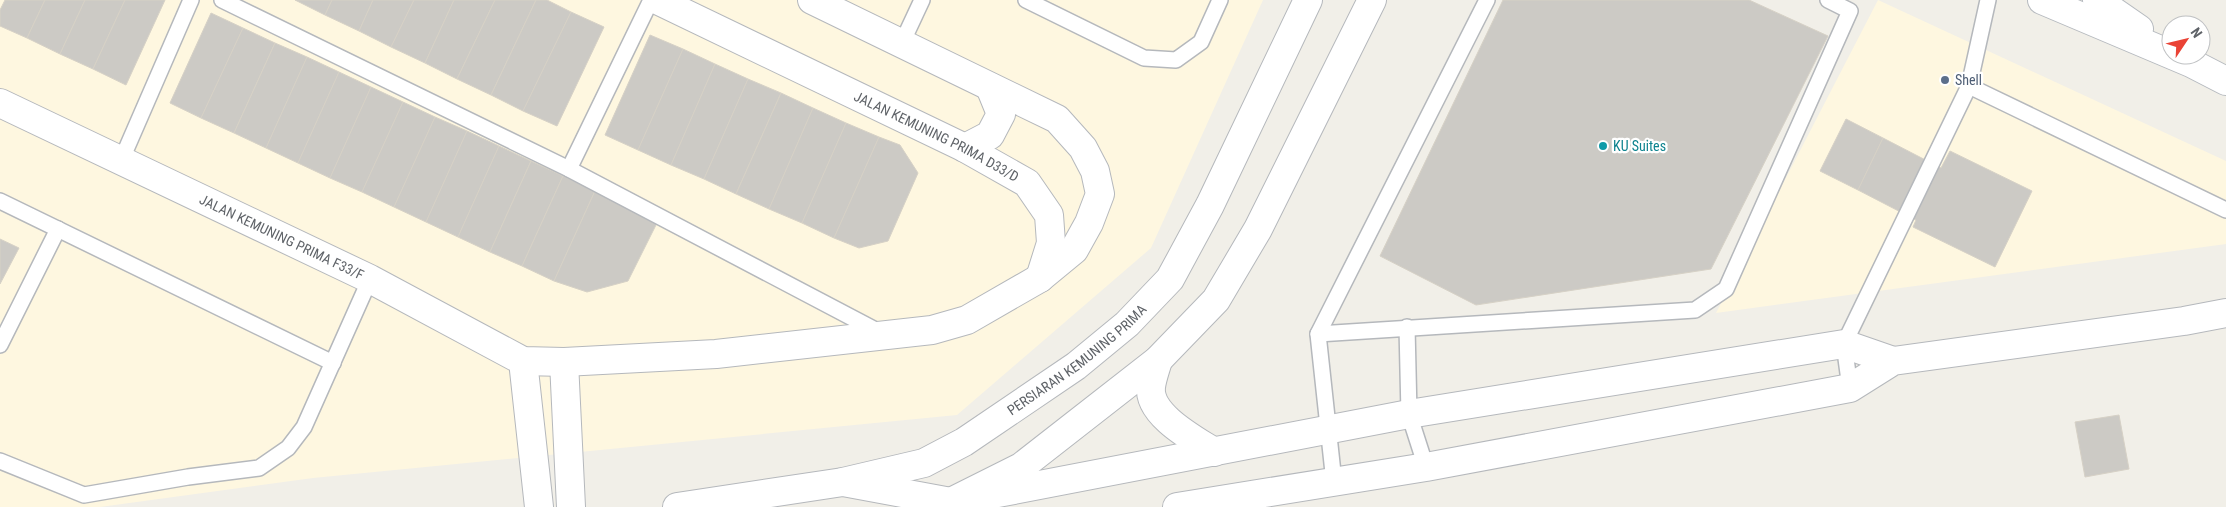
<svg xmlns="http://www.w3.org/2000/svg" width="2226" height="507" viewBox="0 0 2226 507" font-family="'Roboto Condensed',sans-serif">
	<style>
		.commercial { fill: #fef7e0 }
		.building { fill: #cccac5; stroke: #d6d1c6 }
		.lines { fill: none; stroke-linecap: round; stroke-linejoin: round }
		.service-casing { stroke: #b5b8bc; stroke-width: 18 }
		.minor-casing { stroke: #b5b8bc; stroke-width: 30 }
		.tertiary-casing { stroke: #b5b8bc; stroke-width: 30 }
		.secondary-casing { stroke: #b6babf; stroke-width: 30 }
		.service { stroke: #fff; stroke-width: 15 }
		.minor { stroke: #fff; stroke-width: 28 }
		.tertiary { stroke: #fff; stroke-width: 28 }
		.secondary { stroke: #fff; stroke-width: 28 }
		.service-dot { fill: #5c6f8a; stroke: #fff; stroke-width: 2 }
		.culture-dot { fill: #0f9aa8; stroke: #fff; stroke-width: 2 }
		.labels { text-anchor: middle; stroke-width: 4.5; stroke-linejoin: round; paint-order: stroke }
		.service-label { font-size: 14px; fill: #4e5e75; stroke: #fff; text-anchor: start }
		.street-label { font-size: 14px; fill: #5f6368; stroke: #fff }
		.culture-label { font-size: 14px; fill: #0d838f; stroke: #fff; text-anchor: start }
	</style>
	<rect width="100%" height="100%" fill="#f1efe8"/>
	<g class="commercial">
		<polygon points="0,0 1263,0 1151,248 957,415 313,478 100,507 0,507"/>
		<polygon points="1878,0 2226,161 2226,244 1716,313"/>
	</g>
	<g class="building">
		<polygon points="5,0 45,0 27,38 0,26 0,10"/>
		<polygon points="45,0 85,0 60,54 27,38"/>
		<polygon points="85,0 125,0 93,69 60,54"/>
		<polygon points="125,0 165,0 126,85 93,69"/>
		<polygon points="295,0 332,0 325,15"/>
		<polygon points="332,0 373,0 359,31 325,15"/>
		<polygon points="373,0 414,0 391,47 359,31"/>
		<polygon points="414,0 454,0 425,63 391,47"/>
		<polygon points="454,0 495,0 457,79 425,63"/>
		<polygon points="495,0 536,0 491,95 457,79"/>
		<polygon points="536,0 547,0 571,12 523,111 491,95"/>
		<polygon points="1503,0 1749,0 1828,36 1711,269 1476,305 1380,256"/>
		<polygon points="571,12 604,27 557,126 523,111"/>
		<polygon points="211,13 243,28 201,118 170,103"/>
		<polygon points="243,28 275,43 234,133 201,118"/>
		<polygon points="650,35 683,49 638,150 605,135"/>
		<polygon points="275,43 307,57 266,148 234,133"/>
		<polygon points="683,49 715,64 671,165 638,150"/>
		<polygon points="307,57 339,72 298,163 266,148"/>
		<polygon points="715,64 748,79 704,179 671,165"/>
		<polygon points="339,72 371,87 330,178 298,163"/>
		<polygon points="748,79 781,93 736,194 704,179"/>
		<polygon points="371,87 403,102 362,192 330,178"/>
		<polygon points="781,93 813,108 769,209 736,194"/>
		<polygon points="403,102 435,117 394,207 362,192"/>
		<polygon points="813,108 846,123 802,223 769,209"/>
		<polygon points="435,117 467,131 426,222 394,207"/>
		<polygon points="1846,119 1883,138 1858,190 1820,171"/>
		<polygon points="846,123 879,137 834,238 802,223"/>
		<polygon points="467,131 499,146 458,237 426,222"/>
		<polygon points="879,137 900,145 918,173 888,241 859,248 834,238"/>
		<polygon points="1883,138 1941,168 1950,151 2032,191 1995,267 1913,227 1916,220 1858,190"/>
		<polygon points="499,146 531,161 490,252 458,237"/>
		<polygon points="531,161 563,176 522,266 490,252"/>
		<polygon points="563,176 595,191 554,281 522,266"/>
		<polygon points="595,191 658,221 628,281 587,292 554,281"/>
		<polygon points="0,239 19,248 0,284"/>
		<polygon points="2119,415 2129,469 2085,477 2075,422"/>
	</g>
	<g class="lines">
		<g class="service-casing">
			<g id="service">
				<polyline points="222,0 569,169 881,333"/>
				<polyline points="1026,0 1144,58 1176,60 1201,42 1220,0"/>
				<polyline points="1988,0 1969,86 2226,210"/>
				<polyline points="901,45 922,0"/>
				<polyline points="121,161 191,0"/>
				<polyline points="569,169 651,0"/>
				<polyline points="0,201 333,363"/>
				<polyline points="1407,327 1409,414 1426,467"/>
				<polyline points="1318,334 1695,310 1726,289 1850,11 1828,0"/>
				<polyline points="0,345 58,229"/>
				<polyline points="1850,388 1844,344 1969,86"/>
				<polyline points="0,461 84,495 188,477 259,468 288,448 304,427 370,279"/>
				<polyline points="1334,482 1318,334 1487,0"/>
			</g>
		</g>
		<g class="minor-casing">
			<g id="minor">
				<path id="s1" d="M657 0 965 148 1027 183 1049 215 1051 243 1040 278"/>
				<path id="s2" d="M0 103 370 279 523 361 564 362 716 354 932 330 967 320 1040 278 1074 250 1089 223 1100 194 1095 171 1083 148 1057 119 812 0"/>
				<polyline points="965,148 990,135 1001,114 990,87"/>
				<polyline points="523,361 539,507"/>
				<polyline points="564,362 571,507"/>
				<polyline points="843,482 951,502 1409,414 1844,344 1893,361"/>
				<polyline points="1177,507 1426,467 1850,388 1893,361 2184,321 2226,313"/>
			</g>
		</g>
		<g class="tertiary-casing">
			<g id="tertiary">
				<path d="M1158 360C1156 368 1152 378 1151 387 1148 415 1194 439 1214 452"/>
				<path id="s3" d="M677 507 843 482 924 463 964 442 1076 366 1127 324 1170 279 1210 205 1308 0"/>
				<polyline points="927,507 951,502 1021,467 1158,360 1216,300 1258,229 1372,0"/>
			</g>
		</g>
		<g class="secondary-casing">
			<g id="secondary">
				<polyline points="2042,0 2191,63 2226,81"/>
				<polyline points="2097,0 2139,29"/>
			</g>
		</g>
		<use href="#service" class="service"/>
		<use href="#minor" class="minor"/>
		<use href="#tertiary" class="tertiary"/>
		<use href="#secondary" class="secondary"/>
	</g>
	<circle class="service-dot" cx="1945" cy="80" r="5"/>
	<circle class="culture-dot" cx="1603" cy="146" r="5"/>
	<g class="labels">
		<g class="service-label">
			<text x="1955" y="85">Shell</text>
		</g>
		<g class="street-label">
			<text dy="5" stroke="none"><textPath href="#s1" startOffset="311">JALAN KEMUNING PRIMA D33/D</textPath></text>
			<text dy="5" stroke="none"><textPath href="#s2" startOffset="312">JALAN KEMUNING PRIMA F33/F</textPath></text>
			<text dy="5" stroke="none"><textPath href="#s3" startOffset="436">PERSIARAN KEMUNING PRIMA</textPath></text>
		</g>
		<g class="culture-label">
			<text x="1613" y="151">KU Suites</text>
		</g>
	</g>
	<g transform="translate(2186 40) rotate(55)"><circle r="24" fill="#ffffff" stroke="#bfc1c3"/>
	<path d="M0-4L9 19L0 12L-9 19Z" fill="#ea4335"/>
	<text y="-8" font-size="14" font-weight="bold" text-anchor="middle" fill="#5f6368">N</text>
	</g>
</svg>
